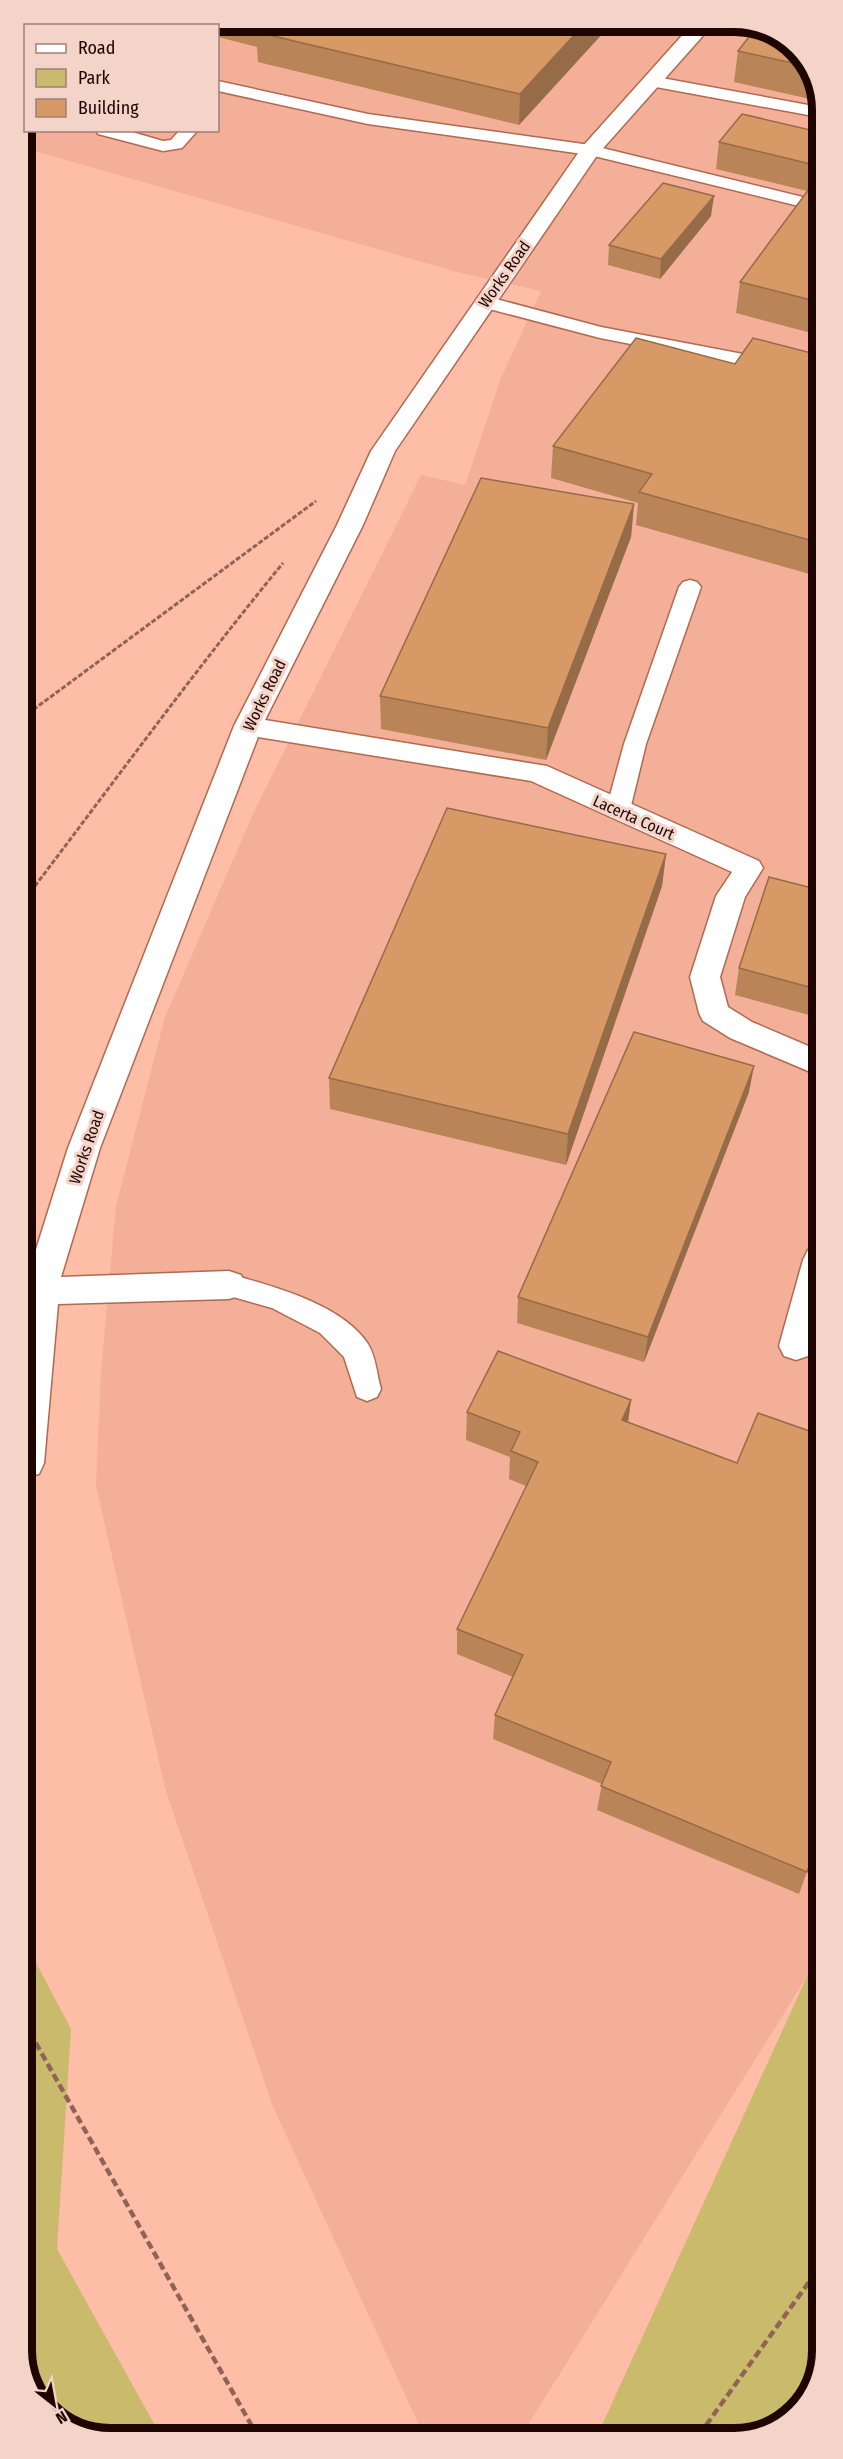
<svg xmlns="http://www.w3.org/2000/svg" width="843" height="2459" viewBox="0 0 843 2459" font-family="'Fira Sans Condensed',sans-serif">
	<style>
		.built { fill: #f3af97 }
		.green { fill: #c9bb6b }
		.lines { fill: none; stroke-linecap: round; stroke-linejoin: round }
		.lane-casing { stroke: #b16950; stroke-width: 3 }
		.street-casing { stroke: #b16950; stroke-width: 3 }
		.path-far1 { stroke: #916356; stroke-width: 3; stroke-dasharray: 5 2; stroke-linecap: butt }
		.path { stroke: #916356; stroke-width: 4.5; stroke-dasharray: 8 4; stroke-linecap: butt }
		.lane { fill: #fff; fill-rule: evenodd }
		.street { fill: #fff; fill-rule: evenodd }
		.wall { fill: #b98458 }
		.shaded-wall { fill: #966b47 }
		.building { fill: #d79966; stroke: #966b47; stroke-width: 1.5 }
		.labels { text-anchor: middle; stroke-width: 6; stroke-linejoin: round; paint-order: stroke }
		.street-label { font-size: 16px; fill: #1f0500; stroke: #f4d3c8 }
		.rim { fill: none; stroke: #1f0500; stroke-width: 8 }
	</style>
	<rect width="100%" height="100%" fill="#fdbda7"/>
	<polygon class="built" points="110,21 740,21 792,43 819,86 821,1946 809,1973 521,2436 424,2436 272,2104 165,1788 96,1486 101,1372 116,1206 165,1017 253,814 421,475 465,485 501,378 541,291 457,272 21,147 21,104 25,95 26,130 218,130 218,26 99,25"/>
	<g class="green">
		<polygon points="24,1940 71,2029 57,2249 162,2438 103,2438 55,2419 24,2373"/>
		<polygon points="821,1946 822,2350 804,2403 757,2435 597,2436"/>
	</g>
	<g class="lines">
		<g class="lane-casing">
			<g id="lane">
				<polygon points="674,21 702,21 710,26 702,31 676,24"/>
				<polygon points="651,76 819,107 819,117 645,85 643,81"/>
				<polygon points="218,81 368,114 590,145 819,201 819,211 590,155 368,124 218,91"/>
				<polygon points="21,104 26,105 26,115 21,114"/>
				<polygon points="96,130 125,130 163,141 171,140 180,130 198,130 182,148 163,151 98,134"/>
				<polygon points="485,296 601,327 774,360 781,362 784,366 781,370 774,372 600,338 478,306 476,302 478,298"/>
				<polygon points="690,580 697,582 701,587 646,744 630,810 626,816 618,818 610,816 606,810 624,744 679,587 683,582"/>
				<path d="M229 1274C272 1286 342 1304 368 1344 376 1357 377 1375 381 1389L377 1397 367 1401 357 1397 344 1357 320 1333 272 1308 219 1293 215 1285 219 1277Z"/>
			</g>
		</g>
		<g class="street-casing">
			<g id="street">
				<polygon points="695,21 716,21 598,154 395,451 363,525 265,720 547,766 759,861 763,868 745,897 720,977 728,1007 752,1022 820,1051 820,1076 730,1038 703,1021 699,1013 690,977 716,896 732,872 531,781 258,737 100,1148 61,1277 229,1271 241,1275 246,1285 241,1295 229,1299 58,1304 44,1463 39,1474 23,1477 23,1291 68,1148 234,726 337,525 371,451 583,146"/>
				<polygon points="820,1247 821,1319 808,1356 796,1360 784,1356 779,1346 803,1260 808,1250"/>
			</g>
		</g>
		<g class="path-far1">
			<polyline points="22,718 316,501"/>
			<path d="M22 903C109 789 192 674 283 563"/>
		</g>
		<g class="path">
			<polyline points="24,2022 258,2437"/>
			<polyline points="699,2435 814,2275 822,2247"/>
		</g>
		<use href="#lane" class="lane"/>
		<use href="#street" class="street"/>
	</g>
	<g class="wall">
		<polygon points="149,21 614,21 519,125 258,62 257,47 218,37 218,26 168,26"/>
		<polygon points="792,43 819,86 819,101 734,82 738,51"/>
		<polygon points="819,132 819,335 736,313 740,282 807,191 716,169 719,142"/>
		<polygon points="711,216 660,279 608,265 609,245"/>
		<polygon points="819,355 820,577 636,525 638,503 551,478 553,446 735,364"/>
		<polygon points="634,504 631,537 546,760 381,729 380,696"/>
		<polygon points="666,854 662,886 566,1165 330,1109 329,1078"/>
		<polygon points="820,890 820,1018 735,995 739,968"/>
		<polygon points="749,1092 644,1362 517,1323 518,1297"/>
		<polygon points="631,1400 628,1423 821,1832 799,1894 597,1810 602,1784 493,1739 495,1715 513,1677 457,1654 457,1629 526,1486 509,1479 510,1457 466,1440 467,1412"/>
	</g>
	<g class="shaded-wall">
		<polygon points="587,21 614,21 519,125 520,94"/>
		<polygon points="714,196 711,216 660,279 661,259"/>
		<polygon points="634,504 631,537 546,760 548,728"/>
		<polygon points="666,854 662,886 566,1165 568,1134"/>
		<polygon points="754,1066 749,1092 644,1362 648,1337"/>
		<polygon points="631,1400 627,1428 622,1420"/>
	</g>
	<g class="building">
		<polygon points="268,21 587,21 520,94 256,32"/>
		<polygon points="756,28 792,43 806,66 738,51"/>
		<polygon points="742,114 819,132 819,166 719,142"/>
		<polygon points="663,183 714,196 661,259 609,245"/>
		<polygon points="809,189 819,191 819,302 740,282"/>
		<polygon points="636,338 735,364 753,338 819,355 820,543 639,492 652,474 553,446"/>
		<polygon points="481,478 634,504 548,728 380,696"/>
		<polygon points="447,808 666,854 568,1134 329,1078"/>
		<polygon points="769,877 820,890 820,990 739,968"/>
		<polygon points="634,1032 754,1066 648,1337 518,1297"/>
		<polygon points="498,1351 631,1400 622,1420 737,1463 758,1413 821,1435 821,1832 807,1872 601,1786 611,1762 495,1715 523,1655 457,1629 538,1462 511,1451 520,1432 467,1412"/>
	</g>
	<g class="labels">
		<g class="street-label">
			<text transform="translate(504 274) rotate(-55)" y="6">Works Road</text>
			<text transform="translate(264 695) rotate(-64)" y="6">Works Road</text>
			<text transform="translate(634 817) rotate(24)" y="6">Lacerta Court</text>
			<text transform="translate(86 1147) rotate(-71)" y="6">Works Road</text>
		</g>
	</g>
	<path d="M0 0H843V2459H0ZM110 32H734A78 78 0 0 1 812 110V2350A78 78 0 0 1 734 2428H110A78 78 0 0 1 32 2350V110A78 78 0 0 1 110 32Z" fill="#f4d3c8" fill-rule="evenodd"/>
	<path class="rim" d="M110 32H734A78 78 0 0 1 812 110V2350A78 78 0 0 1 734 2428H110A78 78 0 0 1 32 2350V110A78 78 0 0 1 110 32Z"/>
	<rect x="24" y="24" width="195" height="108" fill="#f4d3c8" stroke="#9f8178" stroke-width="1.5"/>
	<rect x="36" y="44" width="30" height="9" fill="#ffffff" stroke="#9f8178" stroke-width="1.5"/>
	<text x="78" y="54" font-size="18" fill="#1f0500">Road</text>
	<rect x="36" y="69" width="30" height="18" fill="#c9bb6b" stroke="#9f8178" stroke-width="1.5"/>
	<text x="78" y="84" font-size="18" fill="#1f0500">Park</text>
	<rect x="36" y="99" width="30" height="18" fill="#d79966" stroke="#9f8178" stroke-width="1.5"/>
	<text x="78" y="114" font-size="18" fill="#1f0500">Building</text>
	<g transform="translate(54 2405) rotate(149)" stroke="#f4d3c8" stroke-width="4.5" paint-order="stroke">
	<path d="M0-4.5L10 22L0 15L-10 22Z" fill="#1f0500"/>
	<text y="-9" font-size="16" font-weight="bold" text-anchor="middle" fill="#1f0500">N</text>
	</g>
</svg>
